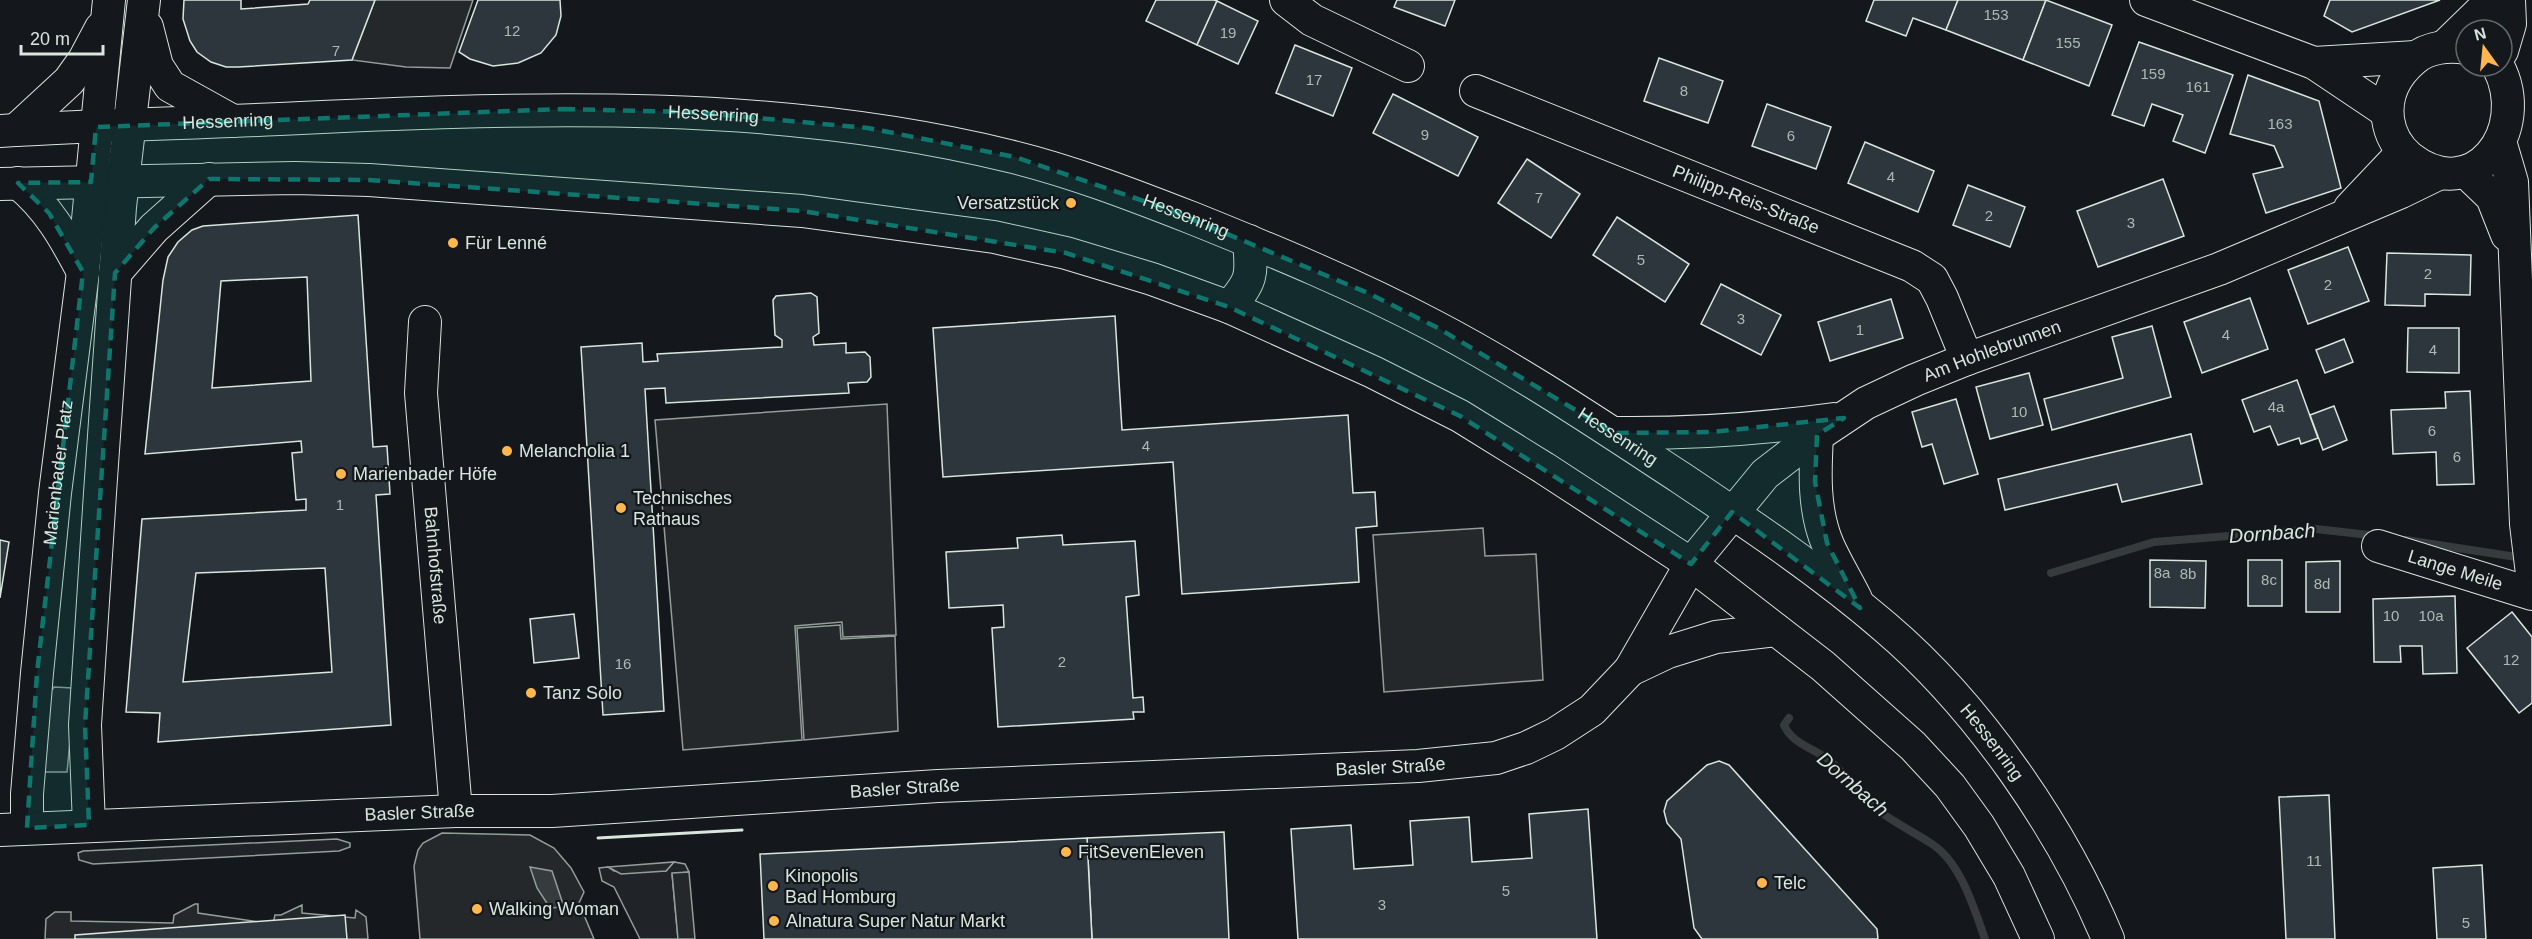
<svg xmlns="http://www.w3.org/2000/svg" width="2532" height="939" viewBox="0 0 2532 939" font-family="Helvetica,sans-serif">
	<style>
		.green { fill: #202428; stroke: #939e99; stroke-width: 1.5 }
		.parking { fill: #24282b; stroke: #939e99; stroke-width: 1.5 }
		.water { fill: #363b3e; stroke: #939e99; stroke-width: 1.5 }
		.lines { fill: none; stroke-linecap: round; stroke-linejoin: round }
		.stream { stroke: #363b3e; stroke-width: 8 }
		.building { fill: #2c363c; stroke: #d8e6dc; stroke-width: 1.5; fill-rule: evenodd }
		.minor-casing { stroke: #d8e6dc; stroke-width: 34 }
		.minor { stroke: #14181c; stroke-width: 32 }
		.wall { stroke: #d8e6dc; stroke-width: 3 }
		.marked { fill: #0f766e; fill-opacity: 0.2; stroke: #0f766e; stroke-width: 4.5; stroke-dasharray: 12 8; stroke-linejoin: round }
		.poi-dot { fill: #ffb74d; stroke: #14181c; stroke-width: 2 }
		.labels { text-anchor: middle; stroke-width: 4.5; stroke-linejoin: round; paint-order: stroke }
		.number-label { font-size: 15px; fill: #adbab4 }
		.street-label { font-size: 18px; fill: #d8e6dc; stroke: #14181c }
		.poi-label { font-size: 18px; fill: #d8e6dc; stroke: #14181c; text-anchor: start }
		.water-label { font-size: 20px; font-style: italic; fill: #d8e6dc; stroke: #14181c }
	</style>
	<rect width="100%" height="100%" fill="#14181c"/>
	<g class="green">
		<polygon points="54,687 73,688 75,691 67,772 43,772 51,691"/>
		<polygon points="337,839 350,843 350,847 339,851 93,864 79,860 78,853 83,851"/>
		<polygon points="674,862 685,864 689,872 672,874 678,939 640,939 614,887 602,881 599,868 608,867 614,871 666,871"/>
	</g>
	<g class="parking">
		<polygon points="375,0 473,0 450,68 406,67 352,60"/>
		<polygon points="887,404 896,635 843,637 842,622 795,626 802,740 683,750 655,420"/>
		<polygon points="1483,528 1485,556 1536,554 1543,680 1384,692 1373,535"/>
		<polygon points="840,625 841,639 895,636 898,731 804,740 797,628"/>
		<polygon points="442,833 530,835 554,848 571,868 584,892 579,903 594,939 420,939 414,866 418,850 423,843"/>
		<polygon points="674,862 666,871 621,874 608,867"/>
		<polygon points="689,872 695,939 678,939 672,873"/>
		<polygon points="195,904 198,904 198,913 273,924 275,915 281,915 302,905 302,913 355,918 356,910 366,917 368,939 45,939 46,919 55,912 71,912 71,921 173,923 174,915"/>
	</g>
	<polygon class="water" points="530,867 552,871 564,907 550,908 537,888"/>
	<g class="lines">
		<g class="stream">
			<polyline points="2406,540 2523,558"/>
			<polyline points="2051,573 2154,542 2316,529 2378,536"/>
			<path d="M1789 718 1784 725C1792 744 1814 748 1830 761 1845 773 1855 791 1870 804 1890 821 1911 830 1932 844 1961 863 1974 908 1985 939"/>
		</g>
	</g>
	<g class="building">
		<polygon points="184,0 241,0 241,9 308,4 310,0 375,0 352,60 238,67 226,67 211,62 197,52 190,41 183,19"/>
		<polygon points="478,0 560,0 561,16 556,35 541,53 518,63 493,66 470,59 459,52"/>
		<polygon points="1156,0 1214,0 1217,1 1197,45 1146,21"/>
		<polygon points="1397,0 1455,0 1445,26 1394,7"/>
		<polygon points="1874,0 1958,0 1946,30 1913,18 1906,36 1866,21"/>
		<polygon points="1958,0 2046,0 2023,60 1946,30"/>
		<polygon points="2046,0 2112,25 2089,86 2023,60"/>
		<polygon points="2330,0 2440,0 2352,32 2324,16"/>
		<polygon points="1217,1 1258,21 1238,64 1197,45"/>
		<polygon points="2139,42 2233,75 2205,153 2173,141 2183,115 2152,104 2144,126 2112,115"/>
		<polygon points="1295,45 1352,68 1333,116 1276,93"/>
		<polygon points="1659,58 1723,81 1708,123 1644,101"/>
		<polygon points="2248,75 2319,101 2341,188 2266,213 2253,174 2283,167 2274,146 2230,134"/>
		<polygon points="1393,94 1478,137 1458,176 1373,133"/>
		<polygon points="1767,104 1831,127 1816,169 1752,146"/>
		<polygon points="1865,142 1934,171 1918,212 1848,183"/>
		<polygon points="1527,159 1580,194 1551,238 1498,203"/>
		<polygon points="2163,179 2184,236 2098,267 2077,211"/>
		<polygon points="1968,185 2025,207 2010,247 1953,225"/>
		<path d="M358 215 373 447 387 446 390 494 376 495 391 725 158 742 160 713 126 712 142 519 306 510V499L296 500 292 453 302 452 301 441 145 454 163 280 168 257 178 242 192 230 203 226ZM307 277 311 381 212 388 221 281ZM325 568 332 672 183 682 196 573Z"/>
		<polygon points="1617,217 1689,264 1665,302 1593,255"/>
		<polygon points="2348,247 2369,301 2308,324 2288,270"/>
		<polygon points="2387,253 2471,255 2470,295 2425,294 2425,306 2385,305"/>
		<polygon points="1721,284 1781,315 1761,355 1701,324"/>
		<polygon points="811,293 817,297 819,333 813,337 814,345 846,343 846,353 865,352 870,357 871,377 867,382 848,383 849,393 666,403 665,388 645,389 664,711 603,715 581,347 642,343 643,362 658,361 657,354 782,347 782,340 775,335 773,300 776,296"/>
		<polygon points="2250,298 2268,349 2202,373 2184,322"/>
		<polygon points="1891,299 1903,338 1830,361 1818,322"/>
		<polygon points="1115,316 1122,430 1348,415 1353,493 1375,492 1377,526 1356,528 1359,582 1182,594 1173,462 943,477 933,328"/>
		<polygon points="2152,326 2171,397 2052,430 2044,399 2123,378 2112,337"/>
		<polygon points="2408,328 2459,328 2459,373 2407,372"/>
		<polygon points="2344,339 2353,362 2325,373 2316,350"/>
		<polygon points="2029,373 2043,425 1990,439 1976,387"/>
		<polygon points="2297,380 2318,438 2301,444 2299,438 2278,445 2270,426 2254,432 2242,400"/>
		<polygon points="2470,391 2474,484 2437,485 2436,452 2393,454 2391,410 2446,408 2445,392"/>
		<polygon points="1956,399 1978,474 1944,484 1932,444 1922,447 1912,412"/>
		<polygon points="2334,406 2347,440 2323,450 2310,415"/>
		<polygon points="2191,434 2202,484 2122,502 2117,484 2005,510 1998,479"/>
		<polygon points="1062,535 1063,545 1135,541 1139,595 1126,597 1133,698 1143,697 1144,712 1133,712 1134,719 998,727 992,628 1004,627 1003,605 949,608 946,552 1018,548 1017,538"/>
		<polygon points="0,540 9,542 0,598"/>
		<polygon points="2150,560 2206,561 2205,608 2150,607"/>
		<rect x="2248" y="560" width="34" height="46"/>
		<polygon points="2340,561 2340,612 2306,612 2306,562"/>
		<polygon points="2455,596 2457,673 2423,674 2422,646 2400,646 2401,662 2374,662 2373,599"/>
		<polygon points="2512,612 2532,637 2532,703 2519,713 2467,648"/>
		<polygon points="574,614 579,658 534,663 530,619"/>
		<polygon points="1719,761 1729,765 1877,929 1878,939 1702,939 1694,928 1681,839 1667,823 1664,811 1667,801 1707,765"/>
		<polygon points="2329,795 2335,939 2286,939 2279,797"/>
		<polygon points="1588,809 1597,939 1298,939 1291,829 1351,825 1354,869 1413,865 1410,821 1469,817 1472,862 1532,858 1529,814"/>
		<polygon points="1224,832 1229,939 1092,939 1087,838"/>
		<polygon points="1087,838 1092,939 764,939 760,854"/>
		<polygon points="2482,865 2486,939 2437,939 2433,868"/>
		<polygon points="345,915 347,939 75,939 75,935"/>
	</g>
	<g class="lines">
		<g class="minor-casing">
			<g id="minor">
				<polyline points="1286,0 1312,20 1408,66"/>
				<polyline points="2146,0 2314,63 2387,112"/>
				<polyline points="147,27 157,66 170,86 233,121"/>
				<polyline points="2444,47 2481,11 2497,0"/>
				<path d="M2466 48C2449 45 2428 47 2414 59 2396 74 2385 95 2388 119 2390 134 2398 148 2410 158 2473 207 2532 131 2498 66"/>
				<polyline points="2502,51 2510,24 2509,0"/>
				<polyline points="2314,63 2416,57"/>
				<path id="s1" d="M1476 91 1912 266 1932 279 1942 298 1967 359"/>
				<polyline points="16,130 69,81 84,60 101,28"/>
				<path id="s2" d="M0 131C100 125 201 123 301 118 538 107 777 99 1009 156 1071 171 1133 195 1192 218 1274 251 1356 285 1434 326 1520 371 1600 425 1681 478 1751 525 1821 572 1885 627 1977 705 2062 828 2108 939"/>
				<polyline points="2502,148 2512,182 2526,524 2532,574"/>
				<polyline points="2466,172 2492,197 2507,235"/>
				<path d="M18 183C48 207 65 238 83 272"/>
				<polyline points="0,184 295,178 369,180 802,211 994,237 1066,253 1152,279 1229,307 1373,372 1460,416 1544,468 1691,564 1823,666 1913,746 1950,786 1979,826 2009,876 2038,939"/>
				<polyline points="2350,208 2403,152"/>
				<polyline points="115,273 154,228 209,179"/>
				<path d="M1229 307C1253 280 1252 275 1249 241"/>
				<path id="s3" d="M425 322 421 393 456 811"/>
				<path d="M1614 433C1688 434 1761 429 1834 419"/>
				<path d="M1817 435C1815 472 1813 510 1828 545 1836 563 1847 581 1856 599"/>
				<path id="s4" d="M2378 546 2532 594"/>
				<polyline points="1630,670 1668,652 1716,637 1776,630"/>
				<polyline points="89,825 85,725 100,493 120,207 144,0"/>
				<path id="s5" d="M27 828V794L37 673 55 493 83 272 109 0"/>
				<path id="s6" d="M0 830 456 811H552L938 786 1418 766 1496 758 1526 748 1555 734 1592 710 1630 670 1691 564 1765 474 1800 447 1866 403 1915 380 1967 359 2219 269 2401 192 2440 173"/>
			</g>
		</g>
		<use href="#minor" class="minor"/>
		<polyline class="wall" points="598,838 742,830"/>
	</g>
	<path class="marked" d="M563 109 690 112 868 128 1015 157 1170 210 1368 293 1438 328 1614 433 1713 432 1844 418 1817 435 1815 482 1827 543 1860 608 1732 512 1691 564 1460 416 1229 307 1066 253 802 211 369 180 209 179 154 228 115 273 85 725 89 825 27 828 37 673 83 272 49 213 18 183 91 182 96 127Z"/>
	<g class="poi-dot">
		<circle cx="1071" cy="203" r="6"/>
		<circle cx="453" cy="243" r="6"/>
		<circle cx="507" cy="451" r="6"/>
		<circle cx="341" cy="474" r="6"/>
		<circle cx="621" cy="508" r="6"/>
		<circle cx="531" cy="693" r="6"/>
		<circle cx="1066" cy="852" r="6"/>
		<circle cx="1762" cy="883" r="6"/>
		<circle cx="773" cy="886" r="6"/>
		<circle cx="477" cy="909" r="6"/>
		<circle cx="774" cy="921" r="6"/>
	</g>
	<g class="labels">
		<g class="number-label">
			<text x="1996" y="20">153</text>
			<text x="512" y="36">12</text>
			<text x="1228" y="38">19</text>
			<text x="2068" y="48">155</text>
			<text x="336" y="56">7</text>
			<text x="2153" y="79">159</text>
			<text x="1314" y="85">17</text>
			<text x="2198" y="92">161</text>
			<text x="1684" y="96">8</text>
			<text x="2280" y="129">163</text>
			<text x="1425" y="140">9</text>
			<text x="1791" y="141">6</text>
			<text x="1891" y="182">4</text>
			<text x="1539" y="203">7</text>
			<text x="1989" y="221">2</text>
			<text x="2131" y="228">3</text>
			<text x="1641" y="265">5</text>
			<text x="2428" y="279">2</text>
			<text x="2328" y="290">2</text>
			<text x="1741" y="324">3</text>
			<text x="1860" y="335">1</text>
			<text x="2226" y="340">4</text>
			<text x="2433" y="355">4</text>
			<text x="2276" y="412">4a</text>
			<text x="2019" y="417">10</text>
			<text x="2432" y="436">6</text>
			<text x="1146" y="451">4</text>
			<text x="2457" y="462">6</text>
			<text x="340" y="510">1</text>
			<text x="2162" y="578">8a</text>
			<text x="2188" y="579">8b</text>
			<text x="2269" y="585">8c</text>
			<text x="2322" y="589">8d</text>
			<text x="2391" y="621">10</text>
			<text x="2431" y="621">10a</text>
			<text x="2511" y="665">12</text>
			<text x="1062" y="667">2</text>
			<text x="623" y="669">16</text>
			<text x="2314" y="866">11</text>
			<text x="1506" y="896">5</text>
			<text x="1382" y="910">3</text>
			<text x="2466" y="928">5</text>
		</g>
		<g class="street-label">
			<text dy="6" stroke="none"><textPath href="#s2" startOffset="714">Hessenring</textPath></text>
			<text dy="6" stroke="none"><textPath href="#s2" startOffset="228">Hessenring</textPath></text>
			<text dy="6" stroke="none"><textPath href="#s1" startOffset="291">Philipp-Reis-Straße</textPath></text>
			<text dy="6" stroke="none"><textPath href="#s2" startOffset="1200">Hessenring</textPath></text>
			<text dy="6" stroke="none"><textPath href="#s6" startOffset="2160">Am Hohlebrunnen</textPath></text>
			<text dy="6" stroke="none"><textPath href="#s2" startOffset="1686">Hessenring</textPath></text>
			<text dy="6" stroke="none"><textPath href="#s5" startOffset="357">Marienbader Platz</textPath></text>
			<text dy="6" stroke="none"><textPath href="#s3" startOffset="244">Bahnhofstraße</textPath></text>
			<text dy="6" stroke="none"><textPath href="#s4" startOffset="81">Lange Meile</textPath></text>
			<text dy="6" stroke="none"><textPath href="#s2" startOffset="2172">Hessenring</textPath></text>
			<text dy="6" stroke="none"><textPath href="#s6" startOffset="1392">Basler Straße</textPath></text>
			<text dy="6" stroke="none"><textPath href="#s6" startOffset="906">Basler Straße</textPath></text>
			<text dy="6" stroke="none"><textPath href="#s6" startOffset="420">Basler Straße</textPath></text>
		</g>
		<g class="poi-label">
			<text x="1059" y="209" text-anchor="end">Versatzstück</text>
			<text x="465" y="249">Für Lenné</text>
			<text x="519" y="457">Melancholia 1</text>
			<text x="353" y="480">Marienbader Höfe</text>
			<text x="633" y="504">Technisches<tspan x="633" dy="21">Rathaus</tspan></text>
			<text x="543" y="699">Tanz Solo</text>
			<text x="1078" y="858">FitSevenEleven</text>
			<text x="785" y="882">Kinopolis<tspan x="785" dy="21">Bad Homburg</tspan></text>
			<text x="1774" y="889">Telc</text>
			<text x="489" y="915">Walking Woman</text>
			<text x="786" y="927">Alnatura Super Natur Markt</text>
		</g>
		<g class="water-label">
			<text transform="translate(2272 533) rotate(-4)" y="7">Dornbach</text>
			<text transform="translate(1853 784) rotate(41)" y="7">Dornbach</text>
		</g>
	</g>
	<g transform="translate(2484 48) rotate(345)"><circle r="28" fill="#14181c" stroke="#626a69" stroke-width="1.5"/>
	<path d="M0-4.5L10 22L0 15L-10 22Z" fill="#ffb74d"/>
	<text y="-9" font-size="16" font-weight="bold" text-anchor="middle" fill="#d8e6dc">N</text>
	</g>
	<path d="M21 45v9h82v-9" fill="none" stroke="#d8e6dc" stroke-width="3"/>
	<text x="30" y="45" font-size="18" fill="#d8e6dc" stroke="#14181c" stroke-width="4.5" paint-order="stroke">20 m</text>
</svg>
